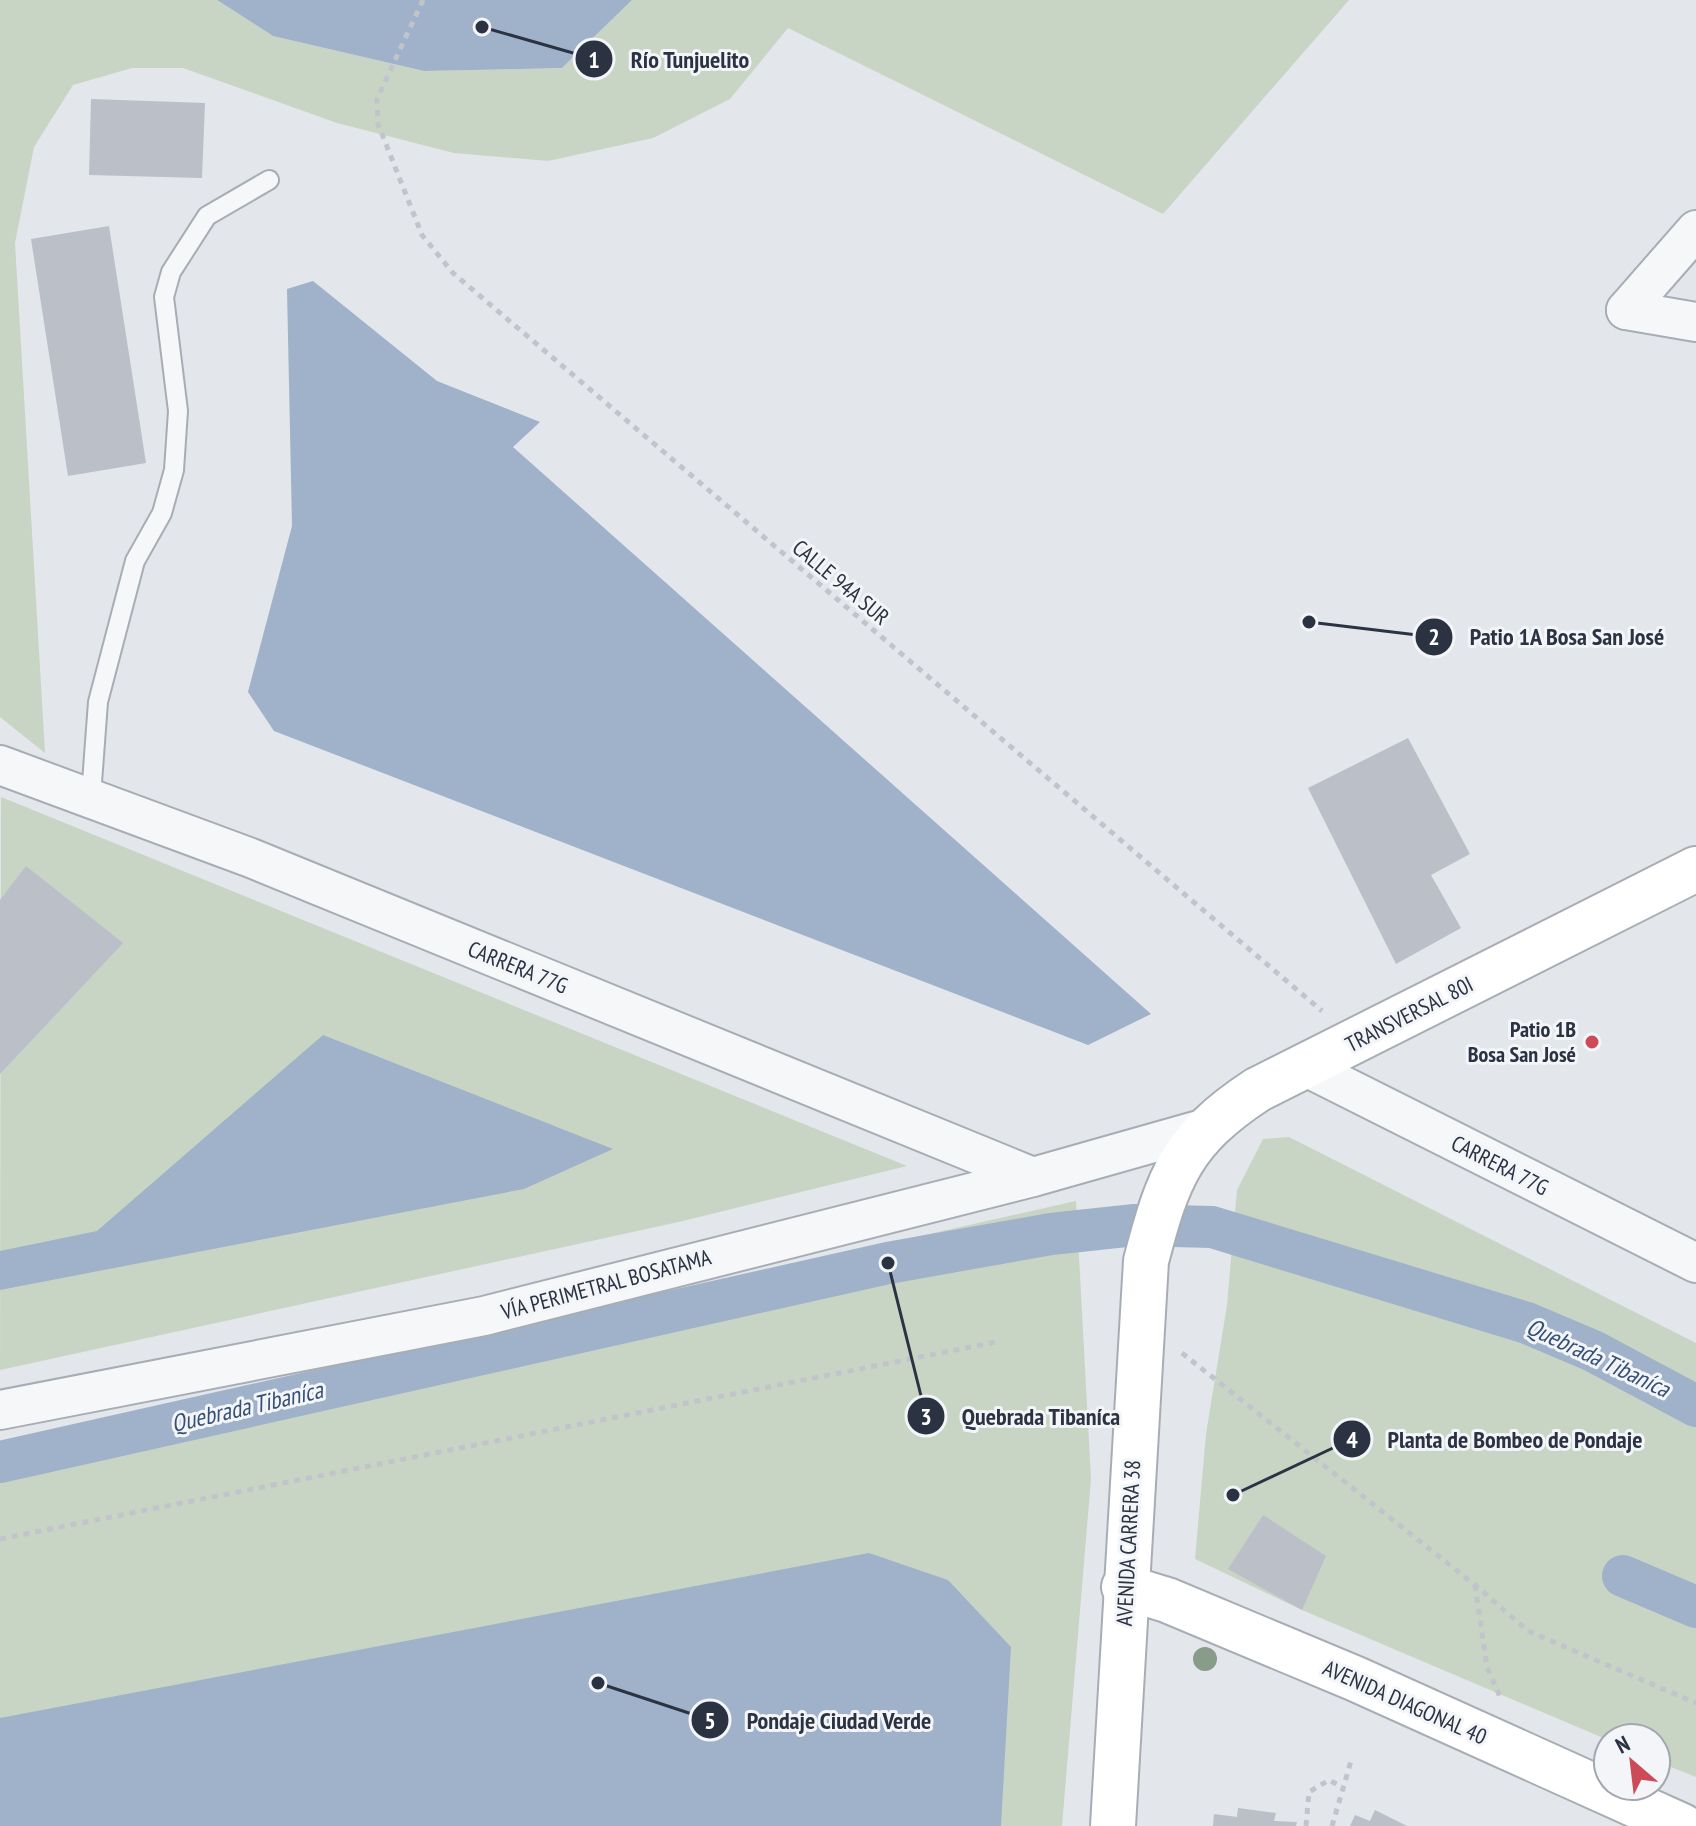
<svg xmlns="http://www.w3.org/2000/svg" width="1696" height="1826" viewBox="0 0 1696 1826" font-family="'PT Sans Narrow',sans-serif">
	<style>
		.green { fill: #c8d5c4 }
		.water { fill: #9fb2ca }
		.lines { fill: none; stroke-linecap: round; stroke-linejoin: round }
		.canal { stroke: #9fb2ca; stroke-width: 42 }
		.building { fill: #babfc8 }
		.lane-casing { stroke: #a8adb5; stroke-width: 22 }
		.street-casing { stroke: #a8adb5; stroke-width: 42 }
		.secondary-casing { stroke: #a8adb5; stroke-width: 48 }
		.path { stroke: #c1c4ca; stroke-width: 5; stroke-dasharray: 6 6; stroke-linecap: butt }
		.lane { stroke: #f6f7f9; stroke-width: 18 }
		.street { stroke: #f6f7f9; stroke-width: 38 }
		.secondary { stroke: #fff; stroke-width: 44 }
		.tree { fill: #889c89 }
		.poi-dot { fill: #cd4b59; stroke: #f3f5f8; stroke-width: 3 }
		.labels { text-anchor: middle; stroke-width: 6; stroke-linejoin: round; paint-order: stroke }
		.street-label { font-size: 22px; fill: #2b3343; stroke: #f3f5f8 }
		.poi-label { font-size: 22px; font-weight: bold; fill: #2b3343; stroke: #f3f5f8; text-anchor: end }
		.water-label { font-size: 24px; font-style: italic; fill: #354f77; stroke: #f3f5f8 }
		.leader { fill: none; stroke: #2b3343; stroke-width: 3 }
		.callout-dot { fill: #2b3343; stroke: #f3f5f8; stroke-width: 3 }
		.mark-label { font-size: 24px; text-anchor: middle; font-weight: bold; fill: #fff }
		.callout-label { font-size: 24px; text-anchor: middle; font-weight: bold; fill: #2b3343; stroke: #f3f5f8; stroke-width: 6; stroke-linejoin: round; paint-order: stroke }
	</style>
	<rect width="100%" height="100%" fill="#e3e6eb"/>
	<g class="green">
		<polygon points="0,0 217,0 273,36 424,71 562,68 632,0 1349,0 1163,214 788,28 730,99 653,138 548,161 454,153 337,123 183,68 132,68 73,85 34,147 15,243 45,753 0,717"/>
		<polygon points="1,797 907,1166 683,1221 0,1370"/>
		<polygon points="1289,1137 1696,1343 1696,1777 1656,1761 1656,1738 1608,1740 1302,1610 1195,1559 1206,1434 1227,1305 1237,1190 1263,1139"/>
		<polygon points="1076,1201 1091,1479 1062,1826 0,1826 0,1443"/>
	</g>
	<g class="water">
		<polygon points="217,0 632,0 562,68 424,71 273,36"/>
		<polygon points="313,281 437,381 540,422 513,447 1151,1014 1088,1045 274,731 248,692 292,526 287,289"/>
		<polygon points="323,1035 613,1149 524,1189 0,1290 0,1251 97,1231"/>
		<polygon points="869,1553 948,1580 1011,1647 1001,1826 0,1826 0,1718"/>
	</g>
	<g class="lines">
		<g class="canal">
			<polyline points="0,1462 888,1263 1051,1234 1135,1225 1212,1227 1527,1323 1593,1351 1696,1406"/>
			<polyline points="1623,1576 1696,1607"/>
		</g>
	</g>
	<g class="building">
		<polygon points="91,99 205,103 202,178 89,175"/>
		<polygon points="109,226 146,463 68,476 31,239"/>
		<polygon points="1408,738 1470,854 1431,875 1461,928 1396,964 1308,788"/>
		<polygon points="26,866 123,943 0,1074 0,900"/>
		<polygon points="1263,1515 1326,1556 1302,1610 1228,1569"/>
		<polygon points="1238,1808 1276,1813 1274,1821 1297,1822 1296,1826 1213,1826 1214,1814 1237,1817"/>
		<polygon points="1375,1810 1407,1826 1350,1826 1355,1815 1370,1821"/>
	</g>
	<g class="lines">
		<g class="lane-casing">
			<polyline id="lane" points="91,796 98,702 135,561 162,513 174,470 178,411 164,297 171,272 207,216 269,180"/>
		</g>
		<g class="street-casing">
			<g id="street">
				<polyline points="1626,310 1696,230"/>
				<polyline points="1626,310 1696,322"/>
				<polyline points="0,765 251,858 1033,1177"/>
				<polyline points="1304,1066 1696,1263"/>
				<polyline points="0,1410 484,1316 1033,1177 1206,1128"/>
			</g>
		</g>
		<g class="secondary-casing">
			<g id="secondary">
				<polyline points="1124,1587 1167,1600 1356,1679 1682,1826"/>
				<path d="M1113 1826 1146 1261C1168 1177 1181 1140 1257 1090L1696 869"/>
			</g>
		</g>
		<g class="path">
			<polyline points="423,0 377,99 378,124 422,235 453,273 1322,1011"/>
			<polyline points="1182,1353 1475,1585 1528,1631 1696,1703"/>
			<polyline points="0,1539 996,1342"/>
			<polyline points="1475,1585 1487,1667 1501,1699"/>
			<polyline points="1306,1826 1309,1792 1329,1780 1342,1787"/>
			<polyline points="1332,1826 1351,1761"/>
		</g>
		<use href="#lane" class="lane"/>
		<use href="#street" class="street"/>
		<use href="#secondary" class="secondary"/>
	</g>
	<circle class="tree" cx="1205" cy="1659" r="12"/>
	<circle class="poi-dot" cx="1592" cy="1042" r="8"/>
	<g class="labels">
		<g class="street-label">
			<text transform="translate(841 582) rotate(40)" y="8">CALLE 94A SUR</text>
			<text transform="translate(518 967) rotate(22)" y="8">CARRERA 77G</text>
			<text transform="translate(1409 1014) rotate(-27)" y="8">TRANSVERSAL 80I</text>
			<text transform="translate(1500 1165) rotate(27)" y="8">CARRERA 77G</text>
			<text transform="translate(606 1284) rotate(-15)" y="8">VÍA PERIMETRAL BOSATAMA</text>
			<text transform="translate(1128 1543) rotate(-87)" y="8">AVENIDA CARRERA 38</text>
			<text transform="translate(1405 1702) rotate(24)" y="8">AVENIDA DIAGONAL 40</text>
		</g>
		<g class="poi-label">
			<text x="1576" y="1037">Patio 1B<tspan x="1576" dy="25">Bosa San José</tspan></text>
		</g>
		<g class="water-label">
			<text transform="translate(1598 1358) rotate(25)" y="8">Quebrada Tibaníca</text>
			<text transform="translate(247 1407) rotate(-13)" y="8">Quebrada Tibaníca</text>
		</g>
	</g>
	<path class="leader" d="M482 27L594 59M1309 622L1434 637M888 1263L926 1416M1233 1495L1352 1439M598 1683L710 1720"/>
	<g class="callout-dot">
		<circle cx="482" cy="27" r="8"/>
		<circle cx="1309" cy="622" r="8"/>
		<circle cx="888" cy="1263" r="8"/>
		<circle cx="1233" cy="1495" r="8"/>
		<circle cx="598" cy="1683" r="8"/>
		<circle cx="594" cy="59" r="20"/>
		<circle cx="1434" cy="637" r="20"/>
		<circle cx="926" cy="1416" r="20"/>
		<circle cx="1352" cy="1439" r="20"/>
		<circle cx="710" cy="1720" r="20"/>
	</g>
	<g class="mark-label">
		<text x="594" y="68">1</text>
		<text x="1434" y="645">2</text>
		<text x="926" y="1425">3</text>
		<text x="1352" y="1448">4</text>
		<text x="710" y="1729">5</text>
	</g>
	<g class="callout-label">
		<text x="690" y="68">Río Tunjuelito</text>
		<text x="1567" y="645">Patio 1A Bosa San José</text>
		<text x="1041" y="1425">Quebrada Tibaníca</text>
		<text x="1515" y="1448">Planta de Bombeo de Pondaje</text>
		<text x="839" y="1729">Pondaje Ciudad Verde</text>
	</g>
	<g transform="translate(1632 1762) rotate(332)"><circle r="38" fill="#f3f5f8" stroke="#a3a7b0" stroke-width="2"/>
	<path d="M0-6L14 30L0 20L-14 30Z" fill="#cd4b59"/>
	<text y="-12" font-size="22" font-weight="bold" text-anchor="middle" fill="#2b3343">N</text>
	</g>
</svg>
